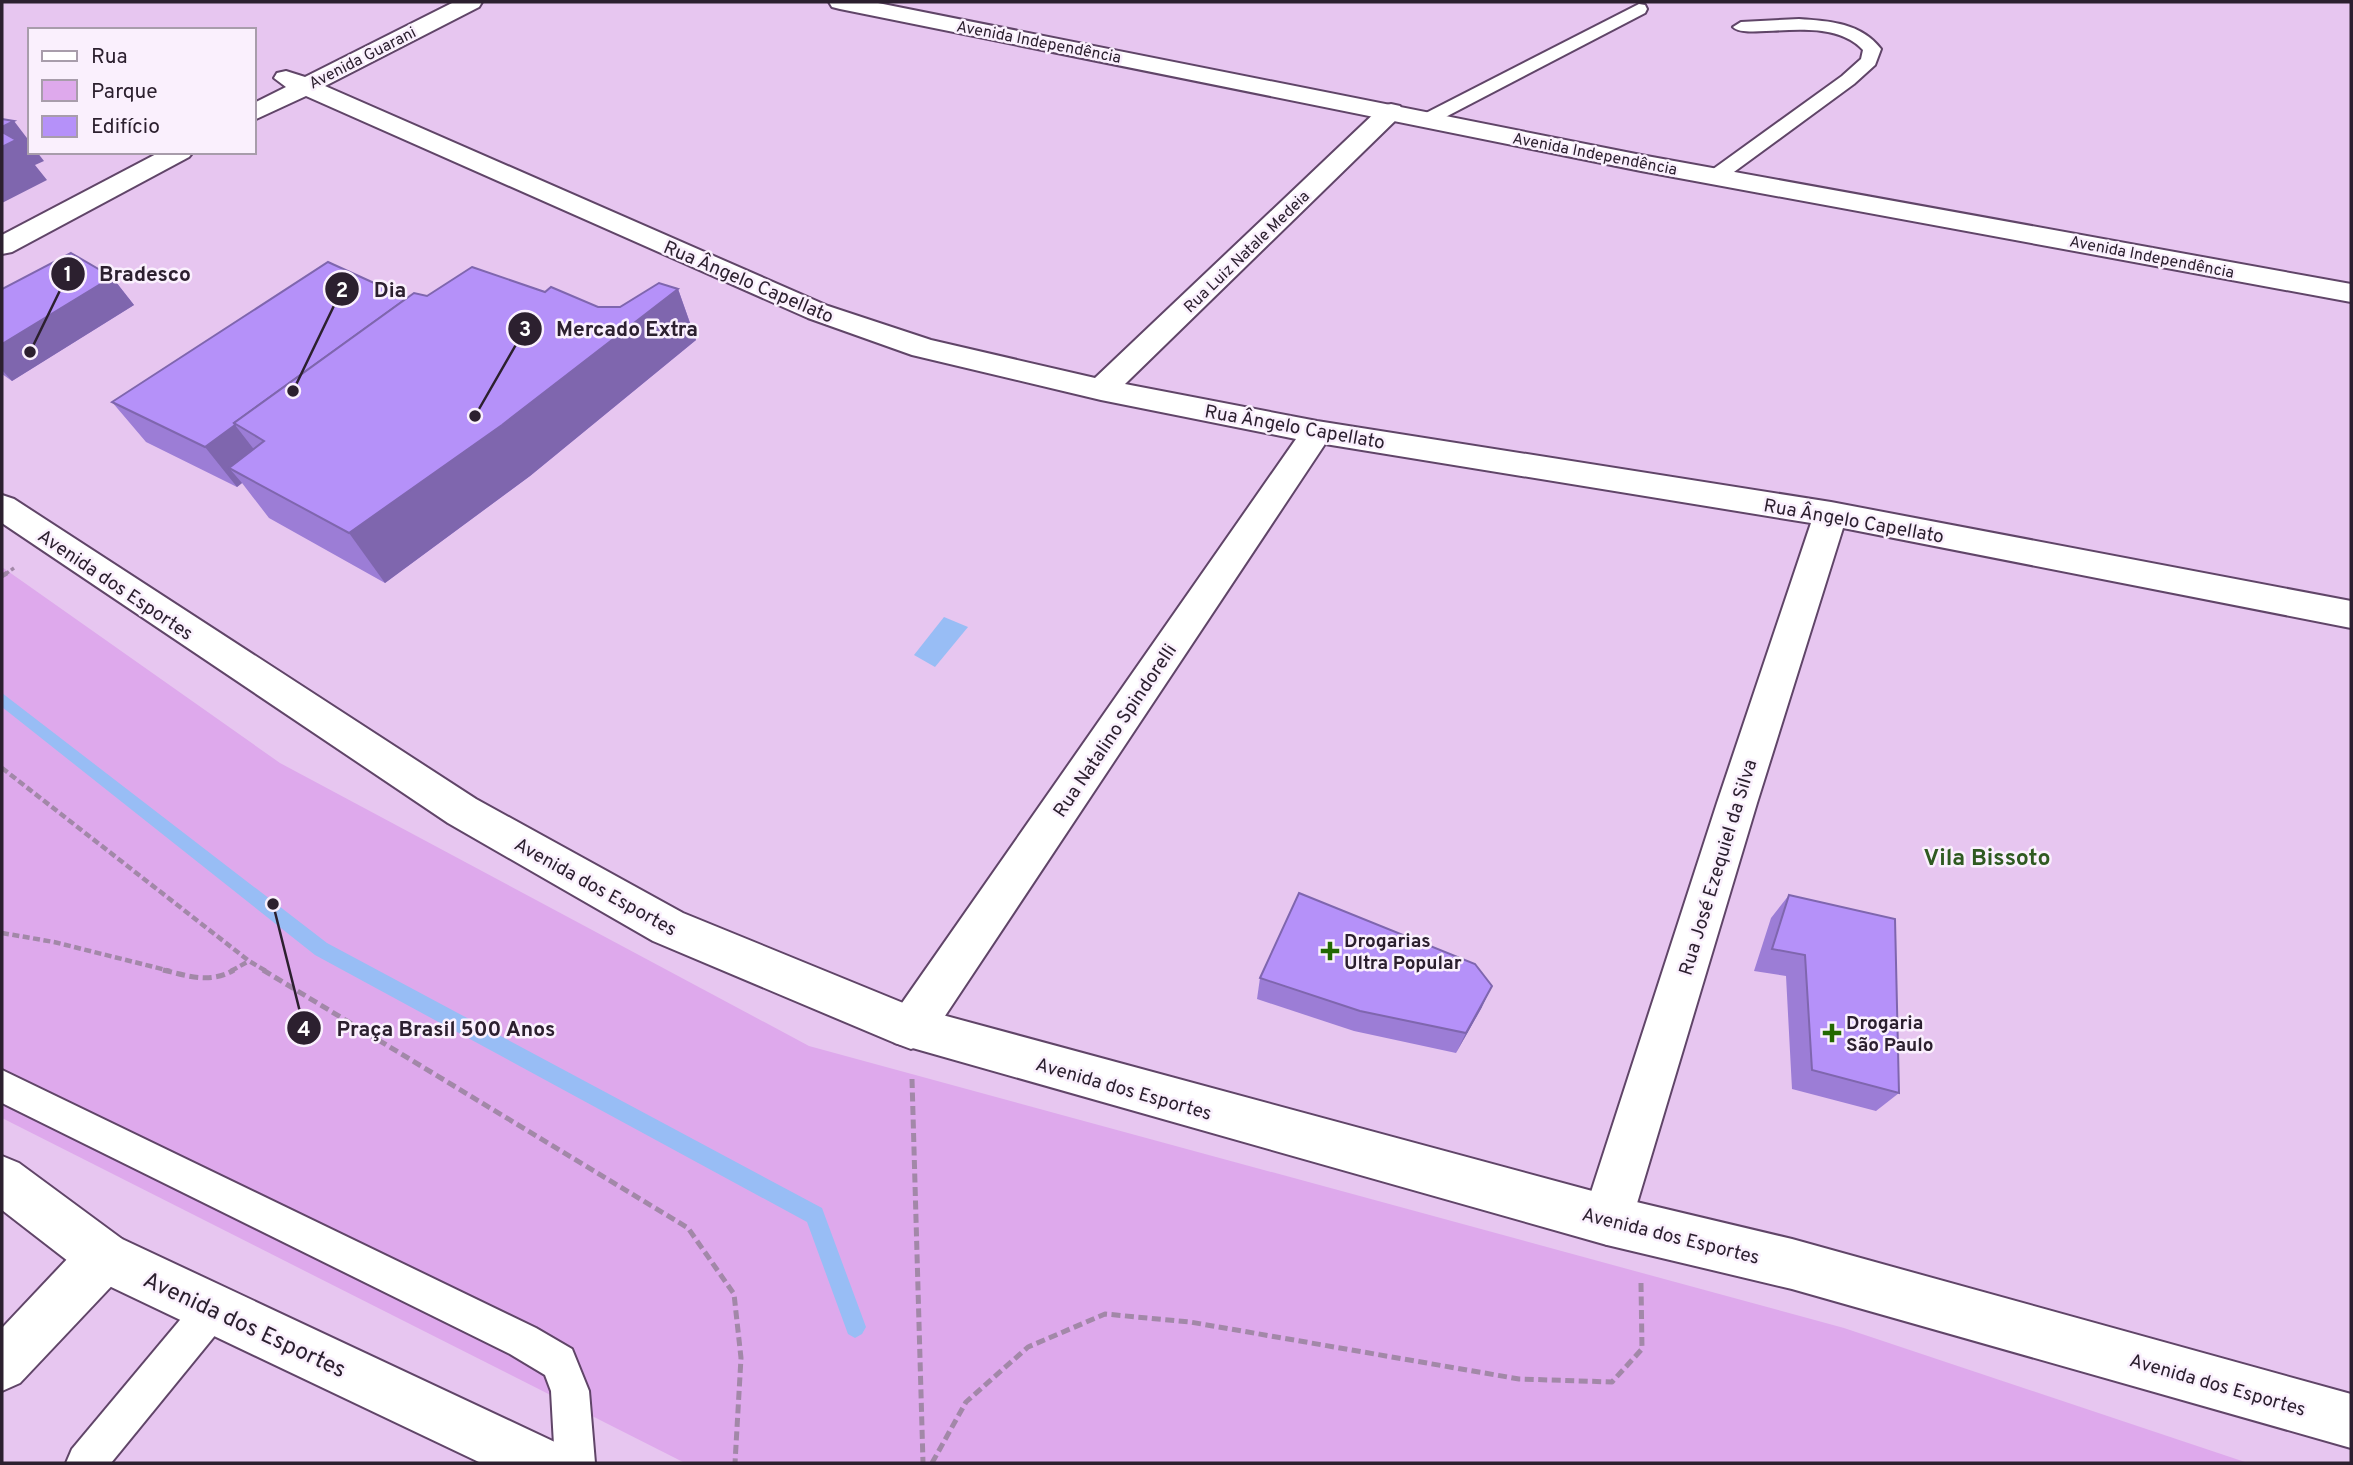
<svg xmlns="http://www.w3.org/2000/svg" width="2353" height="1465" viewBox="0 0 2353 1465" font-family="Overpass,sans-serif">
	<style>
		.green { fill: #dea9ec }
		.water { fill: #98bdf5 }
		.lines { fill: none; stroke-linecap: round; stroke-linejoin: round }
		.stream { fill: #98bdf5; fill-rule: evenodd }
		.service-casing { stroke: #604568; stroke-width: 4 }
		.minor-casing { stroke: #604568; stroke-width: 4 }
		.secondary-casing { stroke: #604568; stroke-width: 4 }
		.primary-casing { stroke: #604568; stroke-width: 4 }
		.path-far2 { stroke: #a288a8; stroke-width: 3.5; stroke-dasharray: 6 2.5; stroke-linecap: butt }
		.path-far1 { stroke: #a288a8; stroke-width: 4.5; stroke-dasharray: 7 3.5; stroke-linecap: butt }
		.path { stroke: #a288a8; stroke-width: 5; stroke-dasharray: 9 4.5; stroke-linecap: butt }
		.service { fill: #fff; fill-rule: evenodd }
		.minor { fill: #fff; fill-rule: evenodd }
		.secondary { fill: #fff; fill-rule: evenodd }
		.primary { fill: #fff; fill-rule: evenodd }
		.wall { fill: #9c7dd6 }
		.shaded-wall { fill: #7f66ae }
		.building { fill: #b591f9; stroke: #7f66ae; stroke-width: 2 }
		.poi-dot { fill: #226800; stroke: #faf0fd; stroke-width: 2.5 }
		.labels { text-anchor: middle; stroke-width: 5; stroke-linejoin: round; paint-order: stroke }
		.far-street-label { font-size: 16px; fill: #2c202f; stroke: #faf0fd }
		.street-label { font-size: 19px; fill: #2c202f; stroke: #faf0fd }
		.poi-label { font-size: 19px; font-weight: bold; fill: #2c202f; stroke: #faf0fd; text-anchor: start }
		.quarter-label { font-size: 23px; font-weight: bold; fill: #2f5a21; stroke: #faf0fd }
		.near-street-label { font-size: 23px; fill: #2c202f; stroke: #faf0fd }
		.leader { fill: none; stroke: #2c202f; stroke-width: 2.5 }
		.callout-dot { fill: #2c202f; stroke: #faf0fd; stroke-width: 2.5 }
		.mark-label { font-size: 21px; text-anchor: middle; font-weight: bold; fill: #fff }
		.callout-label { font-size: 21px; text-anchor: middle; font-weight: bold; fill: #2c202f; stroke: #faf0fd; stroke-width: 5; stroke-linejoin: round; paint-order: stroke }
	</style>
	<rect width="100%" height="100%" fill="#e7c6f0"/>
	<polygon class="green" points="2,567 280,763 809,1046 1844,1328 2248,1463 685,1463 2,1118"/>
	<polygon class="water" points="944,617 968,627 935,667 914,655"/>
	<g class="lines">
		<polygon class="stream" points="2,693 327,943 822,1208 866,1327 862,1334 855,1338 848,1334 807,1222 315,955 2,707"/>
		<g class="service-casing">
			<g id="service">
				<polygon points="1639,4 1645,5 1647,9 1645,13 1434,123 1428,124 1419,119 1422,115"/>
				<path d="M1799 19C1830 21 1861 23 1881 49L1875 65 1854 84 1723 180H1709L1706 176 1709 172 1842 76 1861 59 1863 50C1829 12 1747 42 1733 27L1741 22Z"/>
				<polygon points="2,1070 536,1328 572,1349 589,1391 595,1463 555,1463 551,1391 545,1375 510,1354 2,1103"/>
				<polygon points="213,1290 226,1296 232,1309 226,1322 111,1463 66,1463 72,1449 200,1296"/>
			</g>
		</g>
		<g class="minor-casing">
			<g id="minor">
				<polygon points="454,2 482,2 479,7 325,86 828,306 931,340 1095,378 1382,106 1391,104 1400,106 1403,111 1400,116 1125,384 1317,421 1831,502 2351,601 2351,628 1843,528 1757,803 1632,1220 1624,1237 1607,1245 1590,1237 1582,1220 1717,803 1811,523 1325,444 927,1043 911,1049 895,1043 889,1028 895,1013 1296,439 1101,400 912,355 808,318 306,96 254,120 254,103 286,87 274,78 277,73 286,71 305,77"/>
				<polygon points="160,152 193,152 189,157 12,252 2,254 2,235"/>
				<polygon points="104,1232 122,1239 129,1257 122,1275 20,1383 2,1391 2,1328 86,1239"/>
			</g>
		</g>
		<g class="secondary-casing">
			<polygon id="secondary" points="829,2 873,2 1641,155 2351,284 2351,302 1641,171 840,9 832,7"/>
		</g>
		<g class="primary-casing">
			<g id="primary">
				<polygon points="2,495 14,499 476,799 683,913 913,1007 1607,1195 1792,1239 2351,1394 2351,1448 1792,1289 1607,1245 895,1043 653,941 448,823 2,523"/>
				<polygon points="2,1156 19,1163 122,1239 559,1444 567,1463 481,1463 86,1275 2,1210"/>
			</g>
		</g>
		<polyline class="path-far2" points="4,575 14,568"/>
		<g class="path-far1">
			<polyline points="2,576 7,573"/>
			<polyline points="2,768 249,961 266,971"/>
			<polyline points="2,933 54,942 170,971"/>
			<polyline points="231,971 249,961"/>
		</g>
		<g class="path">
			<path d="M163 970C188 976 210 984 234 970"/>
			<polyline points="263,970 688,1228 734,1294 741,1358 735,1463"/>
			<polyline points="912,1079 923,1463"/>
			<polyline points="932,1463 966,1402 1028,1347 1105,1314 1190,1322 1519,1379 1612,1382 1642,1349 1641,1283"/>
		</g>
		<use href="#service" class="service"/>
		<use href="#minor" class="minor"/>
		<use href="#secondary" class="secondary"/>
		<use href="#primary" class="primary"/>
	</g>
	<g class="wall">
		<polygon points="112,277 134,305 12,381 2,374 2,289"/>
		<polygon points="678,289 696,340 530,476 385,583 269,518 242,483 237,487 146,442 112,402 407,298 427,296 545,292 598,307 620,307"/>
		<polygon points="1789,895 1899,1093 1876,1111 1792,1089 1786,976 1754,971 1771,918"/>
		<polygon points="1260,978 1482,1007 1456,1053 1354,1031 1257,999"/>
	</g>
	<g class="shaded-wall">
		<polygon points="14,121 30,142 30,152 37,152 44,161 35,165 47,180 2,203 2,127"/>
		<polygon points="112,277 134,305 12,381 2,370 2,344"/>
		<polygon points="678,289 696,340 530,476 385,583 349,533"/>
		<polygon points="235,425 266,465 229,468 242,483 237,487 205,447"/>
		<polygon points="1492,986 1482,1007 1456,1053 1466,1033"/>
	</g>
	<g class="building">
		<polygon points="2,119 14,121 2,127"/>
		<polygon points="2,132 16,140 2,147"/>
		<polygon points="71,253 112,277 2,344 2,289"/>
		<polygon points="328,262 407,298 234,423 235,425 205,447 112,402"/>
		<polygon points="472,267 545,292 551,287 598,307 620,307 659,283 678,289 502,425 349,533 229,468 264,441 234,423 414,293 427,296"/>
		<polygon points="1299,893 1475,964 1492,986 1466,1033 1360,1011 1260,978"/>
		<polygon points="1789,895 1895,919 1899,1093 1812,1070 1805,955 1772,949"/>
	</g>
	<g class="poi-dot">
		<path d="M1326.5 940.5h7v7h7v7h-7v7h-7v-7h-7v-7h7z"/>
		<path d="M1828.5 1022.5h7v7h7v7h-7v7h-7v-7h-7v-7h7z"/>
	</g>
	<g class="labels">
		<g class="far-street-label">
			<text transform="translate(1039 41) rotate(11)" y="6">Avenida Independência</text>
			<text transform="translate(362 57) rotate(-27)" y="6">Avenida Guarani</text>
			<text transform="translate(1595 153) rotate(11)" y="6">Avenida Independência</text>
			<text transform="translate(1246 251) rotate(-44)" y="6">Rua Luiz Natale Medeia</text>
			<text transform="translate(2152 256) rotate(11)" y="6">Avenida Independência</text>
		</g>
		<g class="street-label">
			<text transform="translate(749 281) rotate(23)" y="7">Rua Ângelo Capellato</text>
			<text transform="translate(1295 426) rotate(10)" y="7">Rua Ângelo Capellato</text>
			<text transform="translate(1854 520) rotate(10)" y="7">Rua Ângelo Capellato</text>
			<text transform="translate(116 584) rotate(34)" y="7">Avenida dos Esportes</text>
			<text transform="translate(1114 730) rotate(-56)" y="7">Rua Natalino Spindorelli</text>
			<text transform="translate(1717 867) rotate(-73)" y="7">Rua José Ezequiel da Silva</text>
			<text transform="translate(596 886) rotate(29)" y="7">Avenida dos Esportes</text>
			<text transform="translate(1124 1088) rotate(16)" y="7">Avenida dos Esportes</text>
			<text transform="translate(1671 1235) rotate(14)" y="7">Avenida dos Esportes</text>
			<text transform="translate(2218 1384) rotate(16)" y="7">Avenida dos Esportes</text>
		</g>
		<g class="poi-label">
			<text x="1344" y="947">Drogarias<tspan x="1344" dy="22">Ultra Popular</tspan></text>
			<text x="1846" y="1029">Drogaria<tspan x="1846" dy="22">São Paulo</tspan></text>
		</g>
		<g class="quarter-label">
			<text x="1987" y="865">Vila Bissoto</text>
		</g>
		<g class="near-street-label">
			<text transform="translate(245 1324) rotate(25)" y="8">Avenida dos Esportes</text>
		</g>
	</g>
	<path class="leader" d="M30 352L68 274M293 391L342 289M475 416L525 329M273 904L304 1028"/>
	<g class="callout-dot">
		<circle cx="30" cy="352" r="7"/>
		<circle cx="293" cy="391" r="7"/>
		<circle cx="475" cy="416" r="7"/>
		<circle cx="273" cy="904" r="7"/>
		<circle cx="68" cy="274" r="18"/>
		<circle cx="342" cy="289" r="18"/>
		<circle cx="525" cy="329" r="18"/>
		<circle cx="304" cy="1028" r="18"/>
	</g>
	<g class="mark-label">
		<text x="68" y="281">1</text>
		<text x="342" y="297">2</text>
		<text x="525" y="336">3</text>
		<text x="304" y="1036">4</text>
	</g>
	<g class="callout-label">
		<text x="145" y="281">Bradesco</text>
		<text x="390" y="297">Dia</text>
		<text x="627" y="336">Mercado Extra</text>
		<text x="446" y="1036">Praça Brasil 500 Anos</text>
	</g>
	<rect width="2353" height="1465" fill="none" stroke="#2c202f" stroke-width="7"/>
	<rect x="28" y="28" width="228" height="126" fill="#faf0fd" stroke="#a89dab" stroke-width="2"/>
	<rect x="42" y="51" width="35" height="10" fill="#ffffff" stroke="#a89dab" stroke-width="2"/>
	<text x="91" y="63" font-size="21" fill="#2c202f">Rua</text>
	<rect x="42" y="80" width="35" height="21" fill="#dea9ec" stroke="#a89dab" stroke-width="2"/>
	<text x="91" y="98" font-size="21" fill="#2c202f">Parque</text>
	<rect x="42" y="116" width="35" height="21" fill="#b591f9" stroke="#a89dab" stroke-width="2"/>
	<text x="91" y="133" font-size="21" fill="#2c202f">Edifício</text>
</svg>
